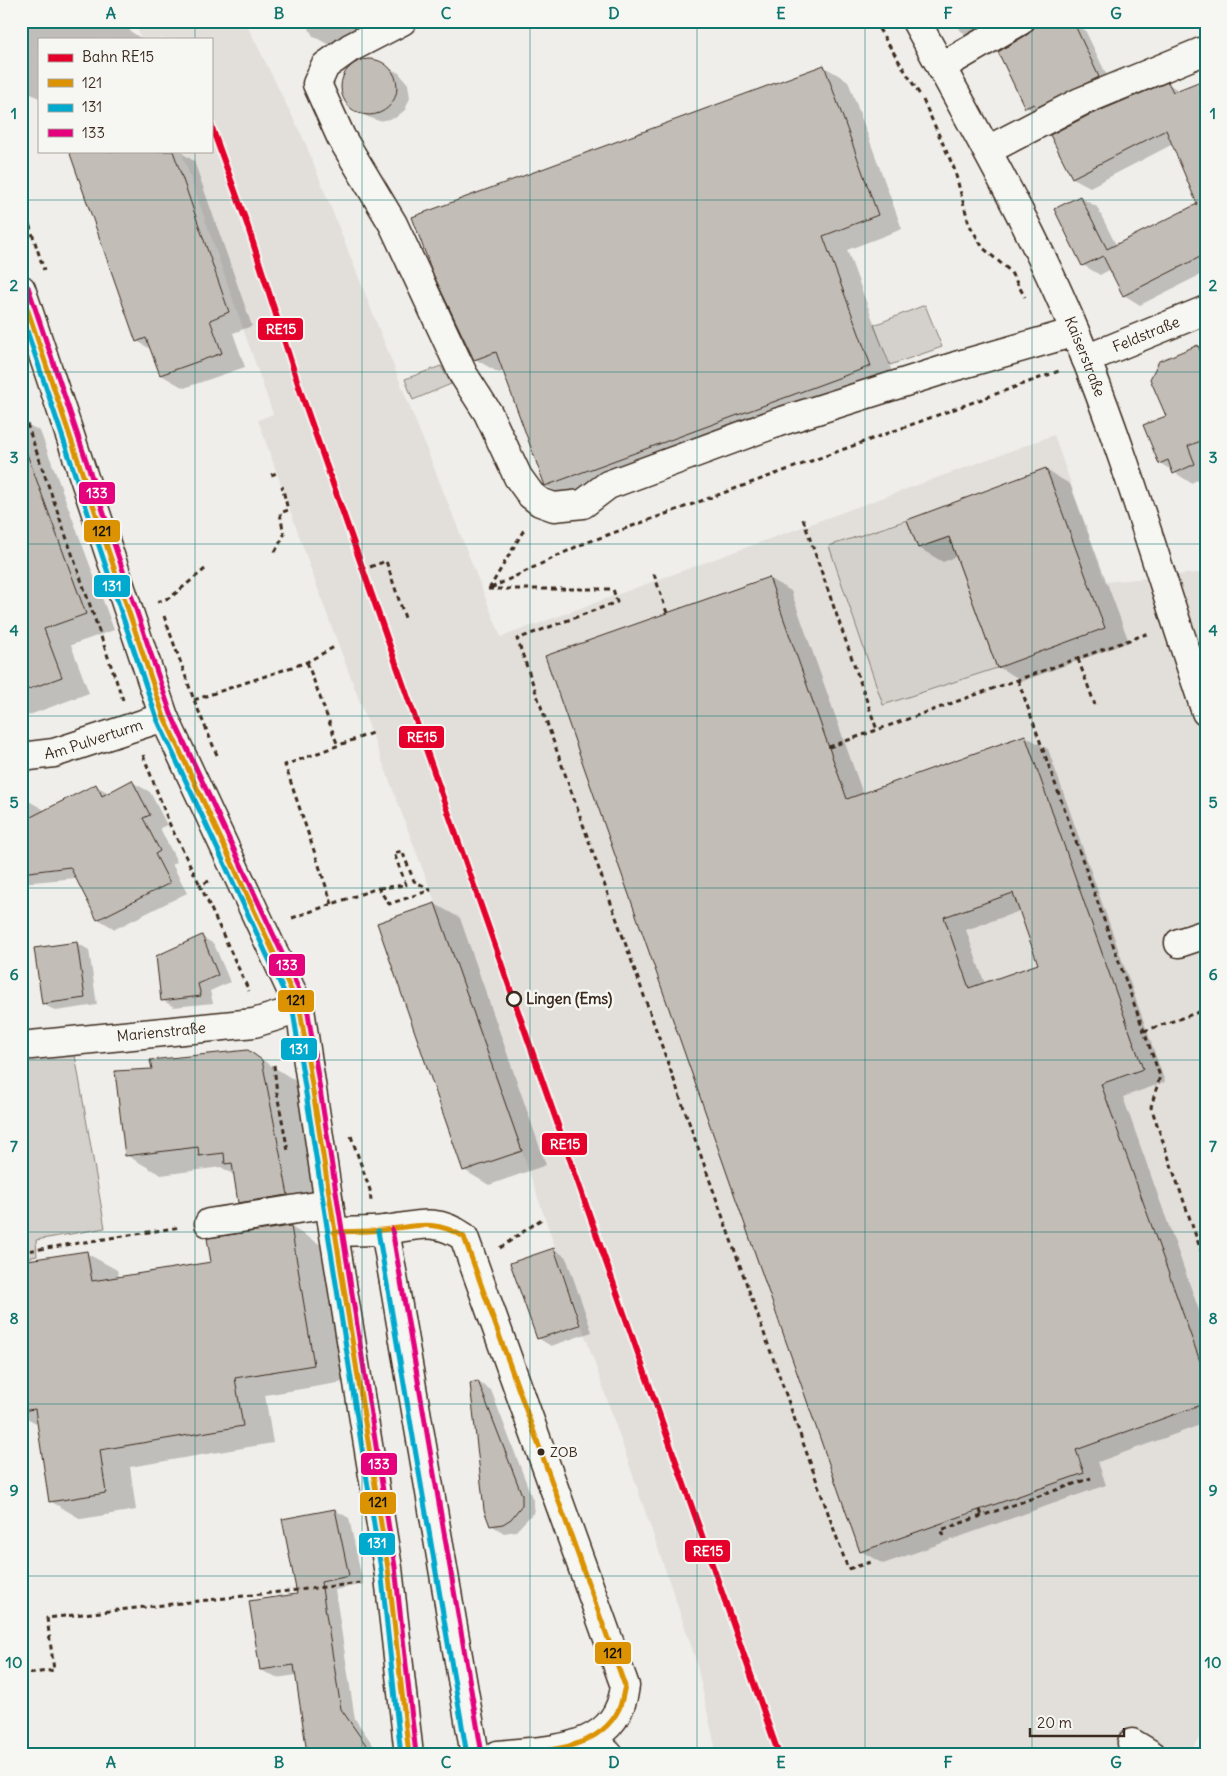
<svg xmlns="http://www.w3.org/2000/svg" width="1227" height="1776" viewBox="0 0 1227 1776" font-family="Delius,sans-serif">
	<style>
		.built { fill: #e2dfdb }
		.green { fill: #d4d1cc; stroke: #887e75 }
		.shadow { fill: #0003; fill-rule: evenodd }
		.building { fill: #c2bdb7; stroke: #3b2a1e; fill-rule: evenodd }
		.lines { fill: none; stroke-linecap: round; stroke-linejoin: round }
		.minor-casing { stroke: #3b2a1e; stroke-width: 31 }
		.major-casing { stroke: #3b2a1e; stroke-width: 31 }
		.path { stroke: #3b2a1e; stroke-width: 3; stroke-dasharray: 5 4; stroke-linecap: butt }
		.minor { stroke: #f6f6f2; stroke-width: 28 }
		.major { stroke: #f6f6f2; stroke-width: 28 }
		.bus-1-casing { stroke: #f6f6f2; stroke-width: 9 }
		.bus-2-casing { stroke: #f6f6f2; stroke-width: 9 }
		.bus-3-casing { stroke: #f6f6f2; stroke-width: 9 }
		.bus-1 { stroke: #db9304; stroke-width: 5 }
		.bus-2 { stroke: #00a9ce; stroke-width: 5 }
		.bus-3 { stroke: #e5007d; stroke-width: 5 }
		.rail-1-casing { stroke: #f6f6f2; stroke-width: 10 }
		.rail-1 { stroke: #e4002b; stroke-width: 6 }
		.grid { fill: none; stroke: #0f766e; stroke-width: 1; stroke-opacity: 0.55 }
		.stop-dot { fill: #f6f6f2; stroke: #3b2a1e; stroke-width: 2.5 }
		.bus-dot { fill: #3b2a1e; stroke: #f6f6f2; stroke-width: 2 }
		.labels { text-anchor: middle; stroke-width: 5; stroke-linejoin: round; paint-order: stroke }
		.bus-label { font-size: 14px; fill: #3b2a1e; stroke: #f6f6f2; text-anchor: start }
		.street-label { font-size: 15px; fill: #3b2a1e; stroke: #f6f6f2 }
		.stop-label { font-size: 15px; font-weight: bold; fill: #3b2a1e; stroke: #f6f6f2; text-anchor: start }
		.line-badge { stroke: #f6f6f2; stroke-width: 2 }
		.badge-label { font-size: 14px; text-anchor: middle; font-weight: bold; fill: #fff }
		.pale-badge-label { font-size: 14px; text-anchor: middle; font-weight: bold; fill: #111 }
		.neatline { fill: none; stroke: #0f766e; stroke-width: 2 }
		.grid-label { font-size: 16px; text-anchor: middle; font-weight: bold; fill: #0f766e }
	</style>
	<rect width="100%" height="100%" fill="#efeeea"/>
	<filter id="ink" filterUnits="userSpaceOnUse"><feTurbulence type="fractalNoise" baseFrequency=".02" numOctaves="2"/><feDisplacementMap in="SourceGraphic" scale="10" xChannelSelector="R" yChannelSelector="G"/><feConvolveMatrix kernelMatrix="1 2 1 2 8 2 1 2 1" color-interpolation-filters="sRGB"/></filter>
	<g filter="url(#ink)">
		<polygon class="built" points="135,21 245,21 305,142 501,637 1054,435 1105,582 1206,572 1206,1730 1188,1755 717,1755 695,1657 522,1151 463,1171 377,923 435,902 325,609 258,420 273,414 181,151 211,151 211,39 141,39"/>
		<g class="green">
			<polygon points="925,305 942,347 890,365 874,325"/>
			<polygon points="441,366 451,384 413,400 405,379"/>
			<polygon points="907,520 918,548 949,537 997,668 883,705 829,546"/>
			<polygon points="74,1049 105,1228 36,1240 37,1256 21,1259 21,1055"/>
		</g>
		<g class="shadow">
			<polygon points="29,21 126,21 130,31 142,39 39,39 39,98 27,92 21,74 21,30"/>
			<polygon points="305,21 389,21 338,50 313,36"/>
			<polygon points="955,21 1000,21 973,39 961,31"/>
			<polygon points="1073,23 1085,30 1111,84 1039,114 1026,107"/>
			<polygon points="373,60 399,73 408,84 410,98 405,110 395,118 379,121 368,117 354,109 345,99 342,83 347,71 360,62"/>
			<polygon points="823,66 848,81 902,229 847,250 895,380 571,500 546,486 505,371 499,373 475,359"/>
			<polygon points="1206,80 1206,272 1140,305 1124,295 1111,269 1100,275 1083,265 1080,197 1097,207 1116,245 1199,205 1173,144 1090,187 1073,178 1052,136 1168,84 1180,91"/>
			<polygon points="70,151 182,151 183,154 194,161 252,326 233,333 245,367 184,388 161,375 152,350 137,341"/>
			<polygon points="1198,346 1206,351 1206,476 1191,483 1160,463 1167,417"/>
			<polygon points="21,421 40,431 114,630 71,645 89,693 21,718"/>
			<polygon points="1046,470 1070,484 1129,642 1023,681 998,667 958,556 943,562 919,548"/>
			<path d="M769 578 791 591 863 794 1025 736 1048 749 1165 1082 1123 1097 1206 1330V1423L1098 1462 1106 1485 883 1564 861 1551ZM1020 911 1039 964 985 984 966 930Z"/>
			<polygon points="132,782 150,792 167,825 160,828 177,862 172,864 187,893 115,929 98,919 77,878 21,883 21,800 25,799 43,809 43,813 96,786 109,793"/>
			<polygon points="435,904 460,918 546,1165 489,1185 464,1170"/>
			<polygon points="202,937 214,944 230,982 210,991 213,1003 174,1007 162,1000"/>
			<polygon points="77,943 89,950 97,1005 56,1011 43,1004"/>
			<polygon points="248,1051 296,1081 322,1214 274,1222 240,1202 234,1175 221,1167 161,1175 126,1155 153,1070"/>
			<polygon points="291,1227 321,1245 344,1382 265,1395 273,1443 130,1467 136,1510 81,1519 50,1501 38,1424 21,1415 21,1263 86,1253 117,1270 119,1278 213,1263"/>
			<polygon points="554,1249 566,1257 592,1332 551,1346 538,1338"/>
			<polygon points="478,1382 491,1390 534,1503 534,1512 516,1531 504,1533 491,1525"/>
			<polygon points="335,1510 349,1518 363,1584 335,1590 355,1719 380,1755 314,1755 297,1675 276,1678 261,1670 299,1595"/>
		</g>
		<g class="building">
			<polygon points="1036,21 1073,21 1099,77 1036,108 1034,104 1025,108 998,52 1028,34 1034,28"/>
			<circle cx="369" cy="87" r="28"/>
			<polygon points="824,65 878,215 823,236 871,366 545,486 496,352 474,360 433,274 412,217"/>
			<polygon points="1206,79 1206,254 1123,296 1103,256 1082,266 1054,209 1080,196 1107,249 1197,204 1166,130 1072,178 1050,135 1087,116 1168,82 1173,92"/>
			<polygon points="69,151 173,151 229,312 210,320 222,353 160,375 146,338 136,342"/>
			<polygon points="1198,345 1206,366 1206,439 1188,446 1195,464 1173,474 1168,460 1159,464 1143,425 1166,416 1150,379 1159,361"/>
			<polygon points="24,446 86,614 44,629 62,677 21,692 21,447"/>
			<polygon points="1046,468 1105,628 997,668 949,537 918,548 907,520"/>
			<path d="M769 577 847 799 1025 735 1143 1069 1101 1084 1206 1378V1403L1076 1450 1084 1473 860 1552 545 656ZM1013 893 1038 964 969 988 944 917Z"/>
			<polygon points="132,780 150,815 143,818 160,851 155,854 170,883 97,920 70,867 21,873 21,822 96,784 102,796"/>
			<polygon points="435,903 522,1151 463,1171 377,923"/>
			<polygon points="202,935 218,975 198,984 201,996 161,1001 156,956"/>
			<polygon points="77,942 85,998 42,1004 34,948"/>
			<polygon points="248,1050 262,1060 288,1195 238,1203 232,1163 225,1164 224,1153 199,1156 198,1147 125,1156 115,1071 152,1069 150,1060"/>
			<polygon points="291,1226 314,1365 235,1378 243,1426 100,1450 106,1493 49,1502 35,1409 21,1411 21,1261 87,1251 92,1281 211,1262 207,1238"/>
			<polygon points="554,1248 580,1325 537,1339 510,1263"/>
			<polygon points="478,1381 522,1495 522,1505 511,1519 503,1524 490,1526 484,1510 470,1383"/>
			<polygon points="335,1509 349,1576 321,1582 341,1709 373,1755 312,1755 306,1746 294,1665 260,1670 249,1601 297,1594 282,1519"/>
		</g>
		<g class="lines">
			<g class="minor-casing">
				<g id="minor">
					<polyline points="402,21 350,48 325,66 317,84 341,137 393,224 463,374 488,413 518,477 531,495 540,502 554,507 583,504 608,485 779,422 956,366 1075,332"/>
					<polyline points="941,67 1020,21"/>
					<polyline points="988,150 1080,102 1206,50"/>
					<polyline points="21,289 164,717 300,1009 329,1204 388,1568 409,1755"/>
					<path id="s1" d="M1086 359 1206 310"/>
					<path id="s2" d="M21 757 54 753 164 717"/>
					<polyline points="1179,943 1206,934"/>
					<path id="s3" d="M21 1046 254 1023 300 1009"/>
					<polyline points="209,1223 329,1204"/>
					<polyline points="385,1230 475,1755"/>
					<path d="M334 1232C351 1231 368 1232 385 1230 418 1226 435 1217 464 1237L625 1686C617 1753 550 1749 498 1755"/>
					<polyline points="592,1739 609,1755"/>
					<polyline points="1132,1743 1152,1755"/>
				</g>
			</g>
			<g class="major-casing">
				<g id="major">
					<path id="s4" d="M916 21C972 124 1031 225 1076 334 1127 457 1163 586 1206 712"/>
				</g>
			</g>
			<g class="path">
				<polyline points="874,21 920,95"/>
				<polyline points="923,100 954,168 969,224 983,248 1010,271 1025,297"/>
				<polyline points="21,199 44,270"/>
				<polyline points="21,407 123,700"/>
				<polyline points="271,475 277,473"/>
				<polyline points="803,519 877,730"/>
				<polyline points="275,552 284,535 280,513 288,510 282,486"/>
				<polyline points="370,567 386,561 406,621"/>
				<polyline points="654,574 667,613"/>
				<polyline points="491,588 580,545 1059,371"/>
				<polyline points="488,589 613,589 617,602 517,639 848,1569 871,1562"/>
				<polyline points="489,589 525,528"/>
				<polyline points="157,602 171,597 205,569"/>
				<polyline points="164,616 194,700 217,755"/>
				<polyline points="1078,659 1095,705"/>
				<polyline points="307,662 338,746"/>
				<polyline points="1018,680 1160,1076 1151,1107 1206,1265"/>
				<polyline points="194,700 307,662 336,646"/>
				<polyline points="829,747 1149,633"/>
				<polyline points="143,755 170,825 200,885"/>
				<polyline points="209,881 200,885 249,991"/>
				<polyline points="379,888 406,885 394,853 402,851 414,881 431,890"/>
				<polyline points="332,904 285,765 372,733"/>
				<polyline points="292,918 378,888 389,904 431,890"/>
				<polyline points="1144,1031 1202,1011"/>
				<polyline points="274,1065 277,1094 288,1151"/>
				<polyline points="351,1136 370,1190 371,1201"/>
				<polyline points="500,1248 543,1218"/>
				<polyline points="21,1252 181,1227"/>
				<polyline points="980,1510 982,1516"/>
				<polyline points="944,1536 941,1530 1091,1478"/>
				<polyline points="21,1675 54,1670 47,1618 361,1583"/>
			</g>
			<use href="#minor" class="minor"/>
			<use href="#major" class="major"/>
			<g class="bus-1-casing">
				<g id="bus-1">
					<polyline points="21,290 164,717 300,1009 388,1568 409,1755"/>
					<path d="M334 1232C350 1231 365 1232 381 1230 414 1227 433 1218 464 1237L625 1686C623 1693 622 1702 619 1709 598 1752 541 1751 501 1755"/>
				</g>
			</g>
			<g class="bus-2-casing">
				<g id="bus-2">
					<polyline points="21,313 157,719 293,1011 381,1569 401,1755"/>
					<polyline points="378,1231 467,1755"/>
				</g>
			</g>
			<g class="bus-3-casing">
				<g id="bus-3">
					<polyline points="28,287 171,714 307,1007 395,1567 416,1754"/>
					<polyline points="392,1229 482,1754"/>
				</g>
			</g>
			<use href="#bus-1" class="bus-1"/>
			<use href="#bus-2" class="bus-2"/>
			<use href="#bus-3" class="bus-3"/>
			<g class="rail-1-casing">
				<polyline id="rail-1" points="211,125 247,224 301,393 779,1755"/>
			</g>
			<use href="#rail-1" class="rail-1"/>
		</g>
	</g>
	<path class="grid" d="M195 21V39M362 21V1755M530 21V1755M697 21V1755M865 21V1755M1032 21V1755M195 151V1755M21 200H1206M21 372H1206M21 544H1206M21 716H1206M21 888H1206M21 1060H1206M21 1232H1206M21 1404H1206M21 1576H1206"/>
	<circle class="stop-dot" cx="514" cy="999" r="7"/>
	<circle class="bus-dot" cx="541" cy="1452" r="4.5"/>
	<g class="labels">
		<g class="bus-label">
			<text x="550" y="1457">ZOB</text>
		</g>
		<g class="street-label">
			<text dy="5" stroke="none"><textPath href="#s1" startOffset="65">Feldstraße</textPath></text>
			<text dy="5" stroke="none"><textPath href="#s4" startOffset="376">Kaiserstraße</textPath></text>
			<text dy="5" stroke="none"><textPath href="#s2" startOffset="75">Am Pulverturm</textPath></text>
			<text dy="5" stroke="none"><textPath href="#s3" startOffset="141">Marienstraße</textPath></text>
		</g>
		<g class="stop-label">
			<text x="526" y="1004">Lingen (Ems)</text>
		</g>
	</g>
	<g class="line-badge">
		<rect x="257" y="317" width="47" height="24" rx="5" fill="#e4002b"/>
		<rect x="78" y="481" width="38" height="24" rx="5" fill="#e5007d"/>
		<rect x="83" y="519" width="38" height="24" rx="5" fill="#db9304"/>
		<rect x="93" y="574" width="38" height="24" rx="5" fill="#00a9ce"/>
		<rect x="398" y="725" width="47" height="24" rx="5" fill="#e4002b"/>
		<rect x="268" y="953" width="38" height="24" rx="5" fill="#e5007d"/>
		<rect x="277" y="989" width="38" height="24" rx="5" fill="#db9304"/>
		<rect x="280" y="1037" width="38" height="24" rx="5" fill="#00a9ce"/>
		<rect x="541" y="1132" width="47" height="24" rx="5" fill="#e4002b"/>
		<rect x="360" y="1452" width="38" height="24" rx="5" fill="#e5007d"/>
		<rect x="359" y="1491" width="38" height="24" rx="5" fill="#db9304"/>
		<rect x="358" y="1532" width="38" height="24" rx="5" fill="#00a9ce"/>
		<rect x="684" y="1539" width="47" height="24" rx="5" fill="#e4002b"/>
		<rect x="594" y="1641" width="38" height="24" rx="5" fill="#db9304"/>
	</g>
	<g class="badge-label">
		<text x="281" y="334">RE15</text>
		<text x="97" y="498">133</text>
		<text x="112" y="591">131</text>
		<text x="422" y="742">RE15</text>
		<text x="287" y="970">133</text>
		<text x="299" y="1054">131</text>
		<text x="565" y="1149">RE15</text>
		<text x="379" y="1469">133</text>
		<text x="377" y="1548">131</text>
		<text x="708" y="1556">RE15</text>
	</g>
	<g class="pale-badge-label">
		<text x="102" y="536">121</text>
		<text x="296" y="1005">121</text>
		<text x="378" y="1507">121</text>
		<text x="613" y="1658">121</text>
	</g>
	<rect width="1227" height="1776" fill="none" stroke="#f6f6f2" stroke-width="55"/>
	<rect x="38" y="38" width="175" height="115" fill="#f6f6f2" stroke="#aba49d"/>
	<rect x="48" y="54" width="25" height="8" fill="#e4002b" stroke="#aba49d"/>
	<text x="82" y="62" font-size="15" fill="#3b2a1e">Bahn RE15</text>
	<rect x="48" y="79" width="25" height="8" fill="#db9304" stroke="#aba49d"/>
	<text x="82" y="88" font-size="15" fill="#3b2a1e">121</text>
	<rect x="48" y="104" width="25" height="8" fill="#00a9ce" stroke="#aba49d"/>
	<text x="82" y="112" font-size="15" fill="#3b2a1e">131</text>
	<rect x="48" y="129" width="25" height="8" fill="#e5007d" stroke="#aba49d"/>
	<text x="82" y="138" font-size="15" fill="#3b2a1e">133</text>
	<path d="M1030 1728v8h94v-8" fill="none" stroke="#3b2a1e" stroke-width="2.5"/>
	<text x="1037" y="1728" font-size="15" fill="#3b2a1e" stroke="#f6f6f2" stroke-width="4" paint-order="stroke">20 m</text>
	<rect x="28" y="28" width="1172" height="1720" class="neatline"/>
	<g class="grid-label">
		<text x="111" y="19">A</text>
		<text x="279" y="19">B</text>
		<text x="446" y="19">C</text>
		<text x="614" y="19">D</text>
		<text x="781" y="19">E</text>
		<text x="948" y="19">F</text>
		<text x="1116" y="19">G</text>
		<text x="14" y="119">1</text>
		<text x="1213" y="119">1</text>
		<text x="14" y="291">2</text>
		<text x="1213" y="291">2</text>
		<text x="14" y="463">3</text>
		<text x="1213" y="463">3</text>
		<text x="14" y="636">4</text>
		<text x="1213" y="636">4</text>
		<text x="14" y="808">5</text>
		<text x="1213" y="808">5</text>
		<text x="14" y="980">6</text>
		<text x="1213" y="980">6</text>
		<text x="14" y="1152">7</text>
		<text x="1213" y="1152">7</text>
		<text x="14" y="1324">8</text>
		<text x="1213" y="1324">8</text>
		<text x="14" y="1496">9</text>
		<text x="1213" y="1496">9</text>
		<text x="14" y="1668">10</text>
		<text x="1213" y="1668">10</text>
		<text x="111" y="1768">A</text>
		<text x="279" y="1768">B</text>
		<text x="446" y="1768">C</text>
		<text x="614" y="1768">D</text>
		<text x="781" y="1768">E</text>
		<text x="948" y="1768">F</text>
		<text x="1116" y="1768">G</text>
	</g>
</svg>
